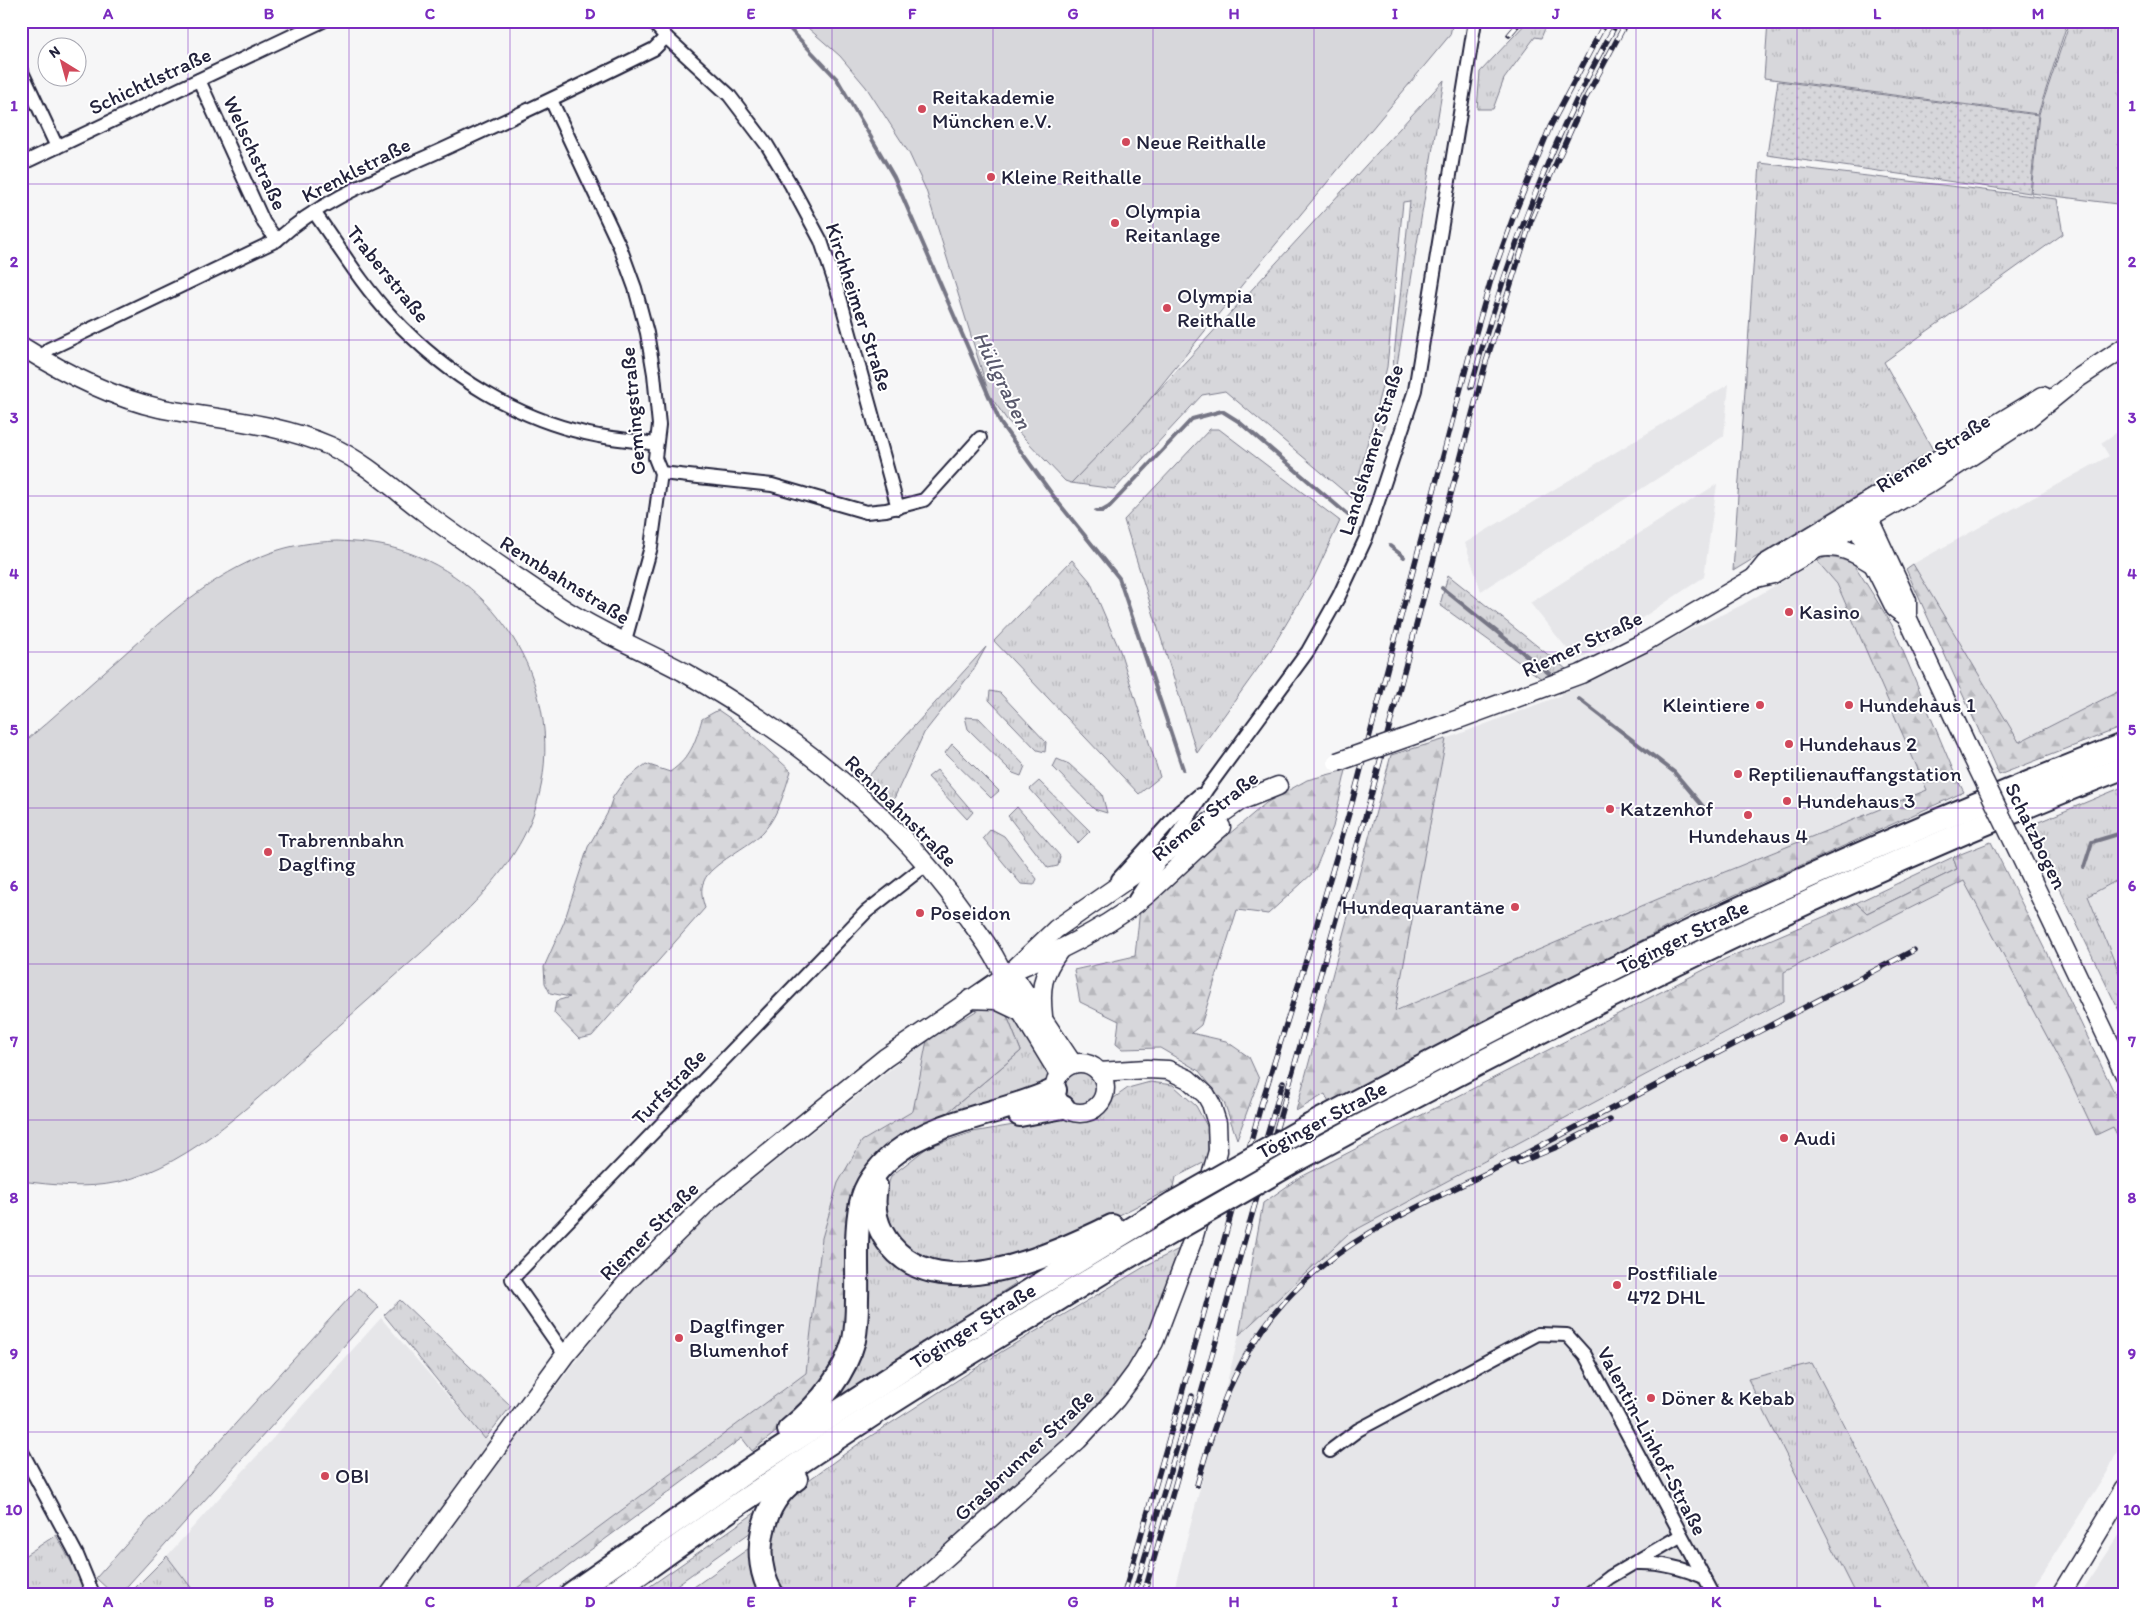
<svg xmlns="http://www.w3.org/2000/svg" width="2146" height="1615" viewBox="0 0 2146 1615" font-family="Itim,sans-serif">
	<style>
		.built { fill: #e6e6e9 }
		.grass { fill: url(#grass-tufts); stroke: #7c7c8b }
		.forest { fill: url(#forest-firs); stroke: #7c7c8b }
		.garden { fill: url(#garden-dots); stroke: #7c7c8b }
		.pitch { fill: #d7d7db; stroke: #7c7c8b }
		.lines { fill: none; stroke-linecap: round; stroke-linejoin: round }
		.stream { stroke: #767685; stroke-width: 4 }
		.street-casing { stroke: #22223b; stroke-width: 16 }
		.secondary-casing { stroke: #22223b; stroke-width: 21 }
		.highway-casing { stroke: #22223b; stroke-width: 26 }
		.street { stroke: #fff; stroke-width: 12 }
		.secondary { stroke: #fff; stroke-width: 18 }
		.highway { stroke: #fff; stroke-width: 22 }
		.rail-casing { stroke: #22223b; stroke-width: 5.5 }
		.rail { stroke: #fff; stroke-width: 4; stroke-dasharray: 11; stroke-linecap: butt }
		.secondary-bridge-casing { stroke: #22223b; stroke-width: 21; stroke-linecap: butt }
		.highway-bridge-casing { stroke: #22223b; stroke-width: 26; stroke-linecap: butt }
		.secondary-bridge { stroke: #fff; stroke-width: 18 }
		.highway-bridge { stroke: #fff; stroke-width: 22 }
		.grid { fill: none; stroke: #7b2cbf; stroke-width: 1; stroke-opacity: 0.55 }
		.poi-dot { fill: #d1495b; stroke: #fff; stroke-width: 2 }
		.labels { text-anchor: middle; stroke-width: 4; stroke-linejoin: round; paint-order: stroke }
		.street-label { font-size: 21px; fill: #22223b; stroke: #fff }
		.poi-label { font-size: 21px; fill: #22223b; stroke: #fff; text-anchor: start }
		.water-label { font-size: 22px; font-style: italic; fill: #5a5a6d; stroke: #fff }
		.neatline { fill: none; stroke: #7b2cbf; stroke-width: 2 }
		.grid-label { font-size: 16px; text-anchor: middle; font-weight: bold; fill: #7b2cbf }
	</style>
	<defs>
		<pattern id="grass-tufts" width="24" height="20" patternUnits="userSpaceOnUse" patternTransform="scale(1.25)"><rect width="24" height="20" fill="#d7d7db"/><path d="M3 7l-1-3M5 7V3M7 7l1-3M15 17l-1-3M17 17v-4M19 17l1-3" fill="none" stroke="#b8b8bd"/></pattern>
		<pattern id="forest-firs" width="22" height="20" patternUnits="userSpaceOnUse" patternTransform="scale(1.25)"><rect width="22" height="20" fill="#d7d7db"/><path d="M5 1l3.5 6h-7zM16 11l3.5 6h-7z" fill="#b8b8bd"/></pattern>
		<pattern id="garden-dots" width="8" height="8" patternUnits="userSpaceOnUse" patternTransform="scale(1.25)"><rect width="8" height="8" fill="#d7d7db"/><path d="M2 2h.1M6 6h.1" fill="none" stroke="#b8b8bd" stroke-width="1.8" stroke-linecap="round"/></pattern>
	</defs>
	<rect width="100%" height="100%" fill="#f6f6f7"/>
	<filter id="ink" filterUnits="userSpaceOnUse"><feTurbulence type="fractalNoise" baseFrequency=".02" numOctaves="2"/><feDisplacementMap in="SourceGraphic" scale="10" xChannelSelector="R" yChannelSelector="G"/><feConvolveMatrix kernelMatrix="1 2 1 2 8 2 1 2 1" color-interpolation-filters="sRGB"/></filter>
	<g filter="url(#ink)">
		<g class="built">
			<polygon points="1729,384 1724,436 1481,591 1465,543"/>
			<polygon points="2125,427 2125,688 2019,742 1913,564 2109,456 2101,443"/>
			<polygon points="1717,484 1704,577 1577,661 1530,603"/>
			<polygon points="1817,561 1837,584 1927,790 1658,899 1394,1011 1446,739 1560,696 1561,693 1621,667 1681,634 1742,605"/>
			<polygon points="2125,876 2125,988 2088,896"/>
			<polygon points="1967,879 2125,1144 2125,1435 2108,1471 2029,1594 1173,1594 1239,1335 1348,1234 1784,1002 1784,972"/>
			<polygon points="927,1040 913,1111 862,1141 822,1238 806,1373 509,1594 196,1594 167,1556 381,1318 485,1439 518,1436 633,1287 716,1209"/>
			<polygon points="2125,1527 2125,1594 2080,1594 2124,1528"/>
		</g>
		<g class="grass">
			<polygon points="1528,21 1560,21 1556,28 1546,26 1541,38 1535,37 1504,79 1493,109 1477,109 1480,72"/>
			<polygon points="1768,21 2068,21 2038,114 1764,78"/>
			<polygon points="2070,21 2125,21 2125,205 2031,193 2039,114"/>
			<polygon points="1444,80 1397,365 1384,426 1360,502 1357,501 1393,366 1410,201 1403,202 1387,367 1353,499 1225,391 1202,395 1115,489 1071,483 1188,359"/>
			<polygon points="1760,163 2057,199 2063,234 1884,362 1933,450 1733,571"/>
			<polygon points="1210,429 1219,429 1340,521 1314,577 1269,653 1197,753 1124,520"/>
			<polygon points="1072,560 1090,581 1120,651 1160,777 1139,794 994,641"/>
			<polygon points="1448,575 1566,669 1542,679 1440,605"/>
			<polygon points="986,647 972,672 924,733 892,803 865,780"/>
			<polygon points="990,691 1000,693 1046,742 1045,752 1037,750 989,700"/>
			<polygon points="965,717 979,718 1025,766 1021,776 1013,773 968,729"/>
			<polygon points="952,744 999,791 991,798 945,753"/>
			<polygon points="1057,759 1069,764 1102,794 1107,813 1094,809 1053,767"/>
			<polygon points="937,770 973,812 967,819 928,777"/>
			<polygon points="1039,781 1090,831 1078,843 1030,789"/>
			<polygon points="2125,786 2125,876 2088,896 2125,988 2125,1023 2029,826"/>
			<polygon points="1017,807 1060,856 1058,866 1048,868 1008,816"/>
			<polygon points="991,829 1004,836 1037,879 1034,885 1021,884 983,838"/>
			<polygon points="1953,857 1957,869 1867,913 1856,903"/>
			<polygon points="1005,1011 1014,1012 1050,1074 1046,1085 1036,1094 948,1112 1021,1051"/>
			<circle cx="1079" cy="1088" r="18"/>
			<polygon points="1150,1082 1173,1085 1196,1106 1209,1130 1207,1161 1176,1177 1174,1187 1094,1228 996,1265 925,1264 897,1246 884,1222 884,1198 891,1176 928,1147 973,1132 1060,1117 1085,1122 1098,1119 1114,1098 1128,1088"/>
			<polygon points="865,1209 901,1267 935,1283 979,1285 1009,1276 1016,1283 835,1400"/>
			<polygon points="1181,1248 1157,1320 1125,1380 1076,1433 892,1594 781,1594 774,1583 770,1531 775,1519 795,1490 857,1445 1001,1352 1149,1264"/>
			<polygon points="400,1300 511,1406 485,1439 384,1315"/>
			<polygon points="1812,1363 1932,1594 1856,1594 1748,1379"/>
			<polygon points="769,1503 758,1527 664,1594 639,1594"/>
			<polygon points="56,1535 89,1594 21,1594 21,1558"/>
			<polygon points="755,1544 761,1594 684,1594"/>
			<polygon points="167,1556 196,1594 129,1594"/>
		</g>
		<g class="forest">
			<polygon points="1826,557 1840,559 1854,564 1892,625 1956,777 1964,792 1690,915 1329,1103 1325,1094 1296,1111 1391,755 1446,739 1395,1011 1658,899 1927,790 1837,584 1817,561"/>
			<polygon points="1913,564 2019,742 2125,688 2125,726 1999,775 1906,569"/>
			<path d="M718 710 740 725 791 771C784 792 779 814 764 831 751 846 710 864 704 881 700 889 702 899 705 908L592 1036 579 1039 554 1013 556 1001 570 997 550 993 545 983 544 967 564 922 588 847 607 814 613 797 625 780 646 764 670 772C691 757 695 743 702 719Z"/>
			<polygon points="1346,770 1333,827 1314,872 1268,914 1237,910 1201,1025 1191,1033 1226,1041 1249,1057 1259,1079 1237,1139 1224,1102 1199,1071 1160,1048 1122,1049 1116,1044 1119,1021 1080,1002 1074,970 1135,956 1140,909 1266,803 1307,780"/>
			<polygon points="1991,842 2065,990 2125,1115 2125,1150 2113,1127 2096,1135 2067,1074 1964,881 1784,972 1784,1001 1348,1234 1239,1335 1263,1203 1299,1178 1725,959 1856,903 1867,913 1957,869 1953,857"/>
			<polygon points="983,1007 1005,1011 1021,1051 948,1112 907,1135 880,1153 843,1358 801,1412 752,1451 742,1438 531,1594 509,1594 806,1373 822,1238 838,1183 862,1141 913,1111 927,1040"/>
		</g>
		<polygon class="garden" points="1778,81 2038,115 2030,193 1767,155"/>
		<g class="pitch">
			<polygon points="800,21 1453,21 1450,35 1246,280 1138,414 1071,483 1065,481 1007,420 989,394 926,190 909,153 866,87 840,56"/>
			<path d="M337 541C357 542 377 543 397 549 508 581 573 706 533 815 518 856 489 889 458 919 411 963 362 1005 314 1048 258 1097 194 1164 119 1182 87 1189 53 1185 21 1181V745C55 716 88 686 121 657 166 617 212 574 270 553 291 545 314 542 337 541Z"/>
			<polygon points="358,1288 379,1307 120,1594 113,1594 96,1578"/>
		</g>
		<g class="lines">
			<g class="stream">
				<polyline points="771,21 790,29 837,79 894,177 1001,424 1057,501 1119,578 1183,769"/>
				<polyline points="1096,511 1102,511 1109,507 1192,419 1222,411 1238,421 1348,515"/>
				<polyline points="1390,546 1404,557"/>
				<polyline points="1442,588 1551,675"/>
				<polyline points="1579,699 1674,772 1706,810"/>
				<polyline points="2084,867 2092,842 2125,832"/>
			</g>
			<g class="street-casing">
				<g id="street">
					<polyline points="652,21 666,37 729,95 767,145 791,185 821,241 841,301 898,508"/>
					<polyline points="21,70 57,147"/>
					<polyline points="199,80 264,223 277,240"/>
					<polyline points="551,100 620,247 635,288 647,333 654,374 659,425 655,458 661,473 651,547 624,644"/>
					<polyline points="21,164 323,21"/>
					<path d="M314 212C339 247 362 285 391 316 447 376 518 421 599 436 618 439 637 441 655 444"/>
					<path d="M41 359 49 349 277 240C324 197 387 175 444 149 514 117 584 84 654 49L666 37"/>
					<polyline points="661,473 772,485 866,512 886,510 924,500 980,438"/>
					<polyline points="1118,879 1180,811 1199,795"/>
					<polyline points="1135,899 1207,789 1308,651 1339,596 1366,538 1415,390 1475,21"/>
					<polyline points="565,1355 512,1279 866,912 927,864"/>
					<polyline points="21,1450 77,1555 93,1594"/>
					<polyline points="1330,1451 1358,1430 1538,1334 1567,1335 1585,1355 1713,1594"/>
					<path d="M1637 1563C1661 1562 1682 1568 1704 1577"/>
					<polyline points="1588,1594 1610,1577 1680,1536"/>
				</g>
			</g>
			<g class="secondary-casing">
				<g id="secondary">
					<path d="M21 346C64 373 110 397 159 408 217 420 276 422 330 446 364 461 395 490 424 512 468 545 514 575 559 606 598 632 641 649 682 671 791 733 893 811 965 914 979 934 1004 964 1006 987L1059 1074"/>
					<polyline points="1864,508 1907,601 1907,617 1970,752"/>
					<polyline points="1853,515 1873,564 1895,608 1907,617"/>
					<path d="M1819 548C1841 544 1855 553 1873 564"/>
					<polyline points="1753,579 1765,564 2043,396"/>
					<polyline points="1448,723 1581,674 1643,643 1752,579 1773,574 1930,483 2025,421 2077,379 2125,347"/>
					<polyline points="2020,855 2125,1075"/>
					<path d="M1019 968C1064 949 1110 926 1148 894 1173 872 1196 848 1221 827"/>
					<polyline points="1005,976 1018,982 1073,1064"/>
					<polyline points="970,999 996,1000 1019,1011"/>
					<path d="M1043 1016C1040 988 1042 974 1059 951"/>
					<circle cx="1080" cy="1088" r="25"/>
					<polyline points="390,1594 565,1355 628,1281 711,1199 885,1058 1011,972 1056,929 1240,801 1278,786"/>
					<polyline points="905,1594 1078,1440 1116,1399 1136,1372 1154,1342 1193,1239 1218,1151 1217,1123 1211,1104 1206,1095 1188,1079 1168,1070 1147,1069 1099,1072"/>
					<polyline points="2061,1594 2125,1488"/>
				</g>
			</g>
			<g class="highway-casing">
				<g id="highway">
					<polyline points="1020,1115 1063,1107"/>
					<path d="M1311 1125C1439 1058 1567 990 1697 928 1837 862 1981 801 2125 744"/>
					<path d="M1297 1160C1566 1014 1840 878 2125 767"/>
					<path d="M876 1186C872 1209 876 1228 891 1246 942 1307 1055 1254 1112 1226"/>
					<path d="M789 1430C818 1406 844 1377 854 1340 857 1326 857 1312 857 1298 858 1270 854 1222 863 1196 868 1180 883 1162 897 1152 941 1118 1004 1114 1055 1090"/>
					<polyline points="571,1594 753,1467 936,1348 1173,1203"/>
					<path d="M611 1594C746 1496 885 1404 1028 1318 1072 1291 1116 1263 1161 1238"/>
					<path d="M772 1594C750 1557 761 1503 796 1479"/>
				</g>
			</g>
			<use href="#street" class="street"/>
			<use href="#secondary" class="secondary"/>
			<use href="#highway" class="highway"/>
			<g class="rail-casing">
				<g id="rail">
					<polyline points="1509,35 1521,21"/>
					<path d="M1471 387C1506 259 1552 136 1618 21"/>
					<polyline points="1264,1146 1283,1082"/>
					<polyline points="1518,1163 1557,1147 1610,1120"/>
					<path d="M1197 1485C1216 1417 1235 1357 1284 1302 1346 1232 1439 1198 1521 1156 1652 1087 1783 1019 1914 950"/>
					<polyline points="1124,1594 1177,1411 1261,1105 1308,954 1352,803 1469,357 1492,276 1514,215 1550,127 1606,21"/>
					<polyline points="1134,1594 1192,1396"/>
					<polyline points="1144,1594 1368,807 1486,362 1531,221 1552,172 1584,101 1627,21"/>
				</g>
			</g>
			<use href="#rail" class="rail"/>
			<g class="secondary-bridge-casing">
				<g id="secondary-bridge">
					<polyline points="1970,752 2020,855"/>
					<polyline points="1337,762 1448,723"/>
				</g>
			</g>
			<g class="highway-bridge-casing">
				<g id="highway-bridge">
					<polyline points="1173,1203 1311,1125"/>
					<polyline points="1161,1238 1297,1160"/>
				</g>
			</g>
			<use href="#secondary-bridge" class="secondary-bridge"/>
			<use href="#highway-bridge" class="highway-bridge"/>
		</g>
	</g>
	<path class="grid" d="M188 21V1594M349 21V1594M510 21V1594M671 21V1594M832 21V1594M993 21V1594M1153 21V1594M1314 21V1594M1475 21V1594M1636 21V1594M1797 21V1594M1958 21V1594M21 184H2125M21 340H2125M21 496H2125M21 652H2125M21 808H2125M21 964H2125M21 1120H2125M21 1276H2125M21 1432H2125"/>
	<g class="poi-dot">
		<circle cx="922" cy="109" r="5"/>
		<circle cx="1126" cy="142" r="5"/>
		<circle cx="991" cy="177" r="5"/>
		<circle cx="1115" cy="223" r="5"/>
		<circle cx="1167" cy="308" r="5"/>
		<circle cx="1789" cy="612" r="5"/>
		<circle cx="1760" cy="705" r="5"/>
		<circle cx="1849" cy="705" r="5"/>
		<circle cx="1789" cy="744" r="5"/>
		<circle cx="1738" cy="774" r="5"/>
		<circle cx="1787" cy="801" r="5"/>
		<circle cx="1610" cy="809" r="5"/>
		<circle cx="1748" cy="815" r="5"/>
		<circle cx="268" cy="852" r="5"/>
		<circle cx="1515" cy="907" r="5"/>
		<circle cx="920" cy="913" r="5"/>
		<circle cx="1784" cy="1138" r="5"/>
		<circle cx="1617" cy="1285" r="5"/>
		<circle cx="679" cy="1338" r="5"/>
		<circle cx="1651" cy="1398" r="5"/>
		<circle cx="325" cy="1476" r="5"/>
	</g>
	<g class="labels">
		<g class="street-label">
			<text transform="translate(150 81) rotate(-25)" y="7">Schichtlstraße</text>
			<text transform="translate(255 153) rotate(65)" y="7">Welschstraße</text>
			<text transform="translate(356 170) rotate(-27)" y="7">Krenklstraße</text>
			<text transform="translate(388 274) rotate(51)" y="7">Traberstraße</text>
			<text transform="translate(859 307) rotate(72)" y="7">Kirchheimer Straße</text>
			<text transform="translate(633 411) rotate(-95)" y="7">Gemingstraße</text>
			<text transform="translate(1371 450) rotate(-73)" y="7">Landshamer Straße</text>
			<text transform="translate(1933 453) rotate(-32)" y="7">Riemer Straße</text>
			<text transform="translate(565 580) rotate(32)" y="7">Rennbahnstraße</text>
			<text transform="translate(1582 644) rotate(-25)" y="7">Riemer Straße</text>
			<text transform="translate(901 811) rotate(45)" y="7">Rennbahnstraße</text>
			<text transform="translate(1205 816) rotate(-39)" y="7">Riemer Straße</text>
			<text transform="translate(2036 836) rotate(64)" y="7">Schatzbogen</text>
			<text transform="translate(1683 937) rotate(-26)" y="7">Töginger Straße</text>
			<text transform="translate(669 1087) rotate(-46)" y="7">Turfstraße</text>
			<text transform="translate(1322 1120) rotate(-28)" y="7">Töginger Straße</text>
			<text transform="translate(649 1231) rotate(-45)" y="7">Riemer Straße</text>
			<text transform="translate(973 1326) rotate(-32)" y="7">Töginger Straße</text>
			<text transform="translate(1652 1441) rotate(62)" y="7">Valentin-Linhof-Straße</text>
			<text transform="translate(1024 1455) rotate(-43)" y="7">Grasbrunner Straße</text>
		</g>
		<g class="poi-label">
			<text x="932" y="104">Reitakademie<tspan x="932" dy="24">München e.V.</tspan></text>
			<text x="1136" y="149">Neue Reithalle</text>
			<text x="1001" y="184">Kleine Reithalle</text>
			<text x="1125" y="218">Olympia<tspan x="1125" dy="24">Reitanlage</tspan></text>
			<text x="1177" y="303">Olympia<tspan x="1177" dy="24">Reithalle</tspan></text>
			<text x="1799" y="619">Kasino</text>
			<text x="1750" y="712" text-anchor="end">Kleintiere</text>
			<text x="1859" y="712">Hundehaus 1</text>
			<text x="1799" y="751">Hundehaus 2</text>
			<text x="1748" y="781">Reptilienauffangstation</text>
			<text x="1797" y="808">Hundehaus 3</text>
			<text x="1620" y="816">Katzenhof</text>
			<text x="1748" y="843" text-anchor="middle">Hundehaus 4</text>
			<text x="278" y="847">Trabrennbahn<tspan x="278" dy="24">Daglfing</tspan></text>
			<text x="1505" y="914" text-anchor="end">Hundequarantäne</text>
			<text x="930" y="920">Poseidon</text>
			<text x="1794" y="1145">Audi</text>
			<text x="1627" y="1280">Postfiliale<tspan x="1627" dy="24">472 DHL</tspan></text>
			<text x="689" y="1333">Daglfinger<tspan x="689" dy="24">Blumenhof</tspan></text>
			<text x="1661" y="1405">Döner &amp; Kebab</text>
			<text x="335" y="1483">OBI</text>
		</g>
		<g class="water-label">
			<text transform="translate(1003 380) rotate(64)" y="8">Hüllgraben</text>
		</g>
	</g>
	<rect width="2146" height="1615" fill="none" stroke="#fff" stroke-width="55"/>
	<g transform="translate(62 62) rotate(323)"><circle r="24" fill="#ffffff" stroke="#a7a7b1"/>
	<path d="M0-4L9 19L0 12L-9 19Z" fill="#d1495b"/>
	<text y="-8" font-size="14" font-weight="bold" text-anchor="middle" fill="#22223b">N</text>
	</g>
	<rect x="28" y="28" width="2090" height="1560" class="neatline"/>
	<g class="grid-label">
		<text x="108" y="19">A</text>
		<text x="269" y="19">B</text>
		<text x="430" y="19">C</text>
		<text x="590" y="19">D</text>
		<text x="751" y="19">E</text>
		<text x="912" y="19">F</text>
		<text x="1073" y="19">G</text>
		<text x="1234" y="19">H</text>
		<text x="1395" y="19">I</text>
		<text x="1556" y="19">J</text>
		<text x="1716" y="19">K</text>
		<text x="1877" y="19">L</text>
		<text x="2038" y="19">M</text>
		<text x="14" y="111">1</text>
		<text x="2132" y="111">1</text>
		<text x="14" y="267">2</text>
		<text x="2132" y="267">2</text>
		<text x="14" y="423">3</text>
		<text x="2132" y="423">3</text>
		<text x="14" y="579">4</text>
		<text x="2132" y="579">4</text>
		<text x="14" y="735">5</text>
		<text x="2132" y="735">5</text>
		<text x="14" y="891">6</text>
		<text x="2132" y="891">6</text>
		<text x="14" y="1047">7</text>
		<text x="2132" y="1047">7</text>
		<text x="14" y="1203">8</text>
		<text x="2132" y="1203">8</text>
		<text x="14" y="1359">9</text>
		<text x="2132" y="1359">9</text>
		<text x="14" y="1515">10</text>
		<text x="2132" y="1515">10</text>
		<text x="108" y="1607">A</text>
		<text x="269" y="1607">B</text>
		<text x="430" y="1607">C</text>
		<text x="590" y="1607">D</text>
		<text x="751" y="1607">E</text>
		<text x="912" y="1607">F</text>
		<text x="1073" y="1607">G</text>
		<text x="1234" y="1607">H</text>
		<text x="1395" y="1607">I</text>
		<text x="1556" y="1607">J</text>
		<text x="1716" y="1607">K</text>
		<text x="1877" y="1607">L</text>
		<text x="2038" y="1607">M</text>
	</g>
</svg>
